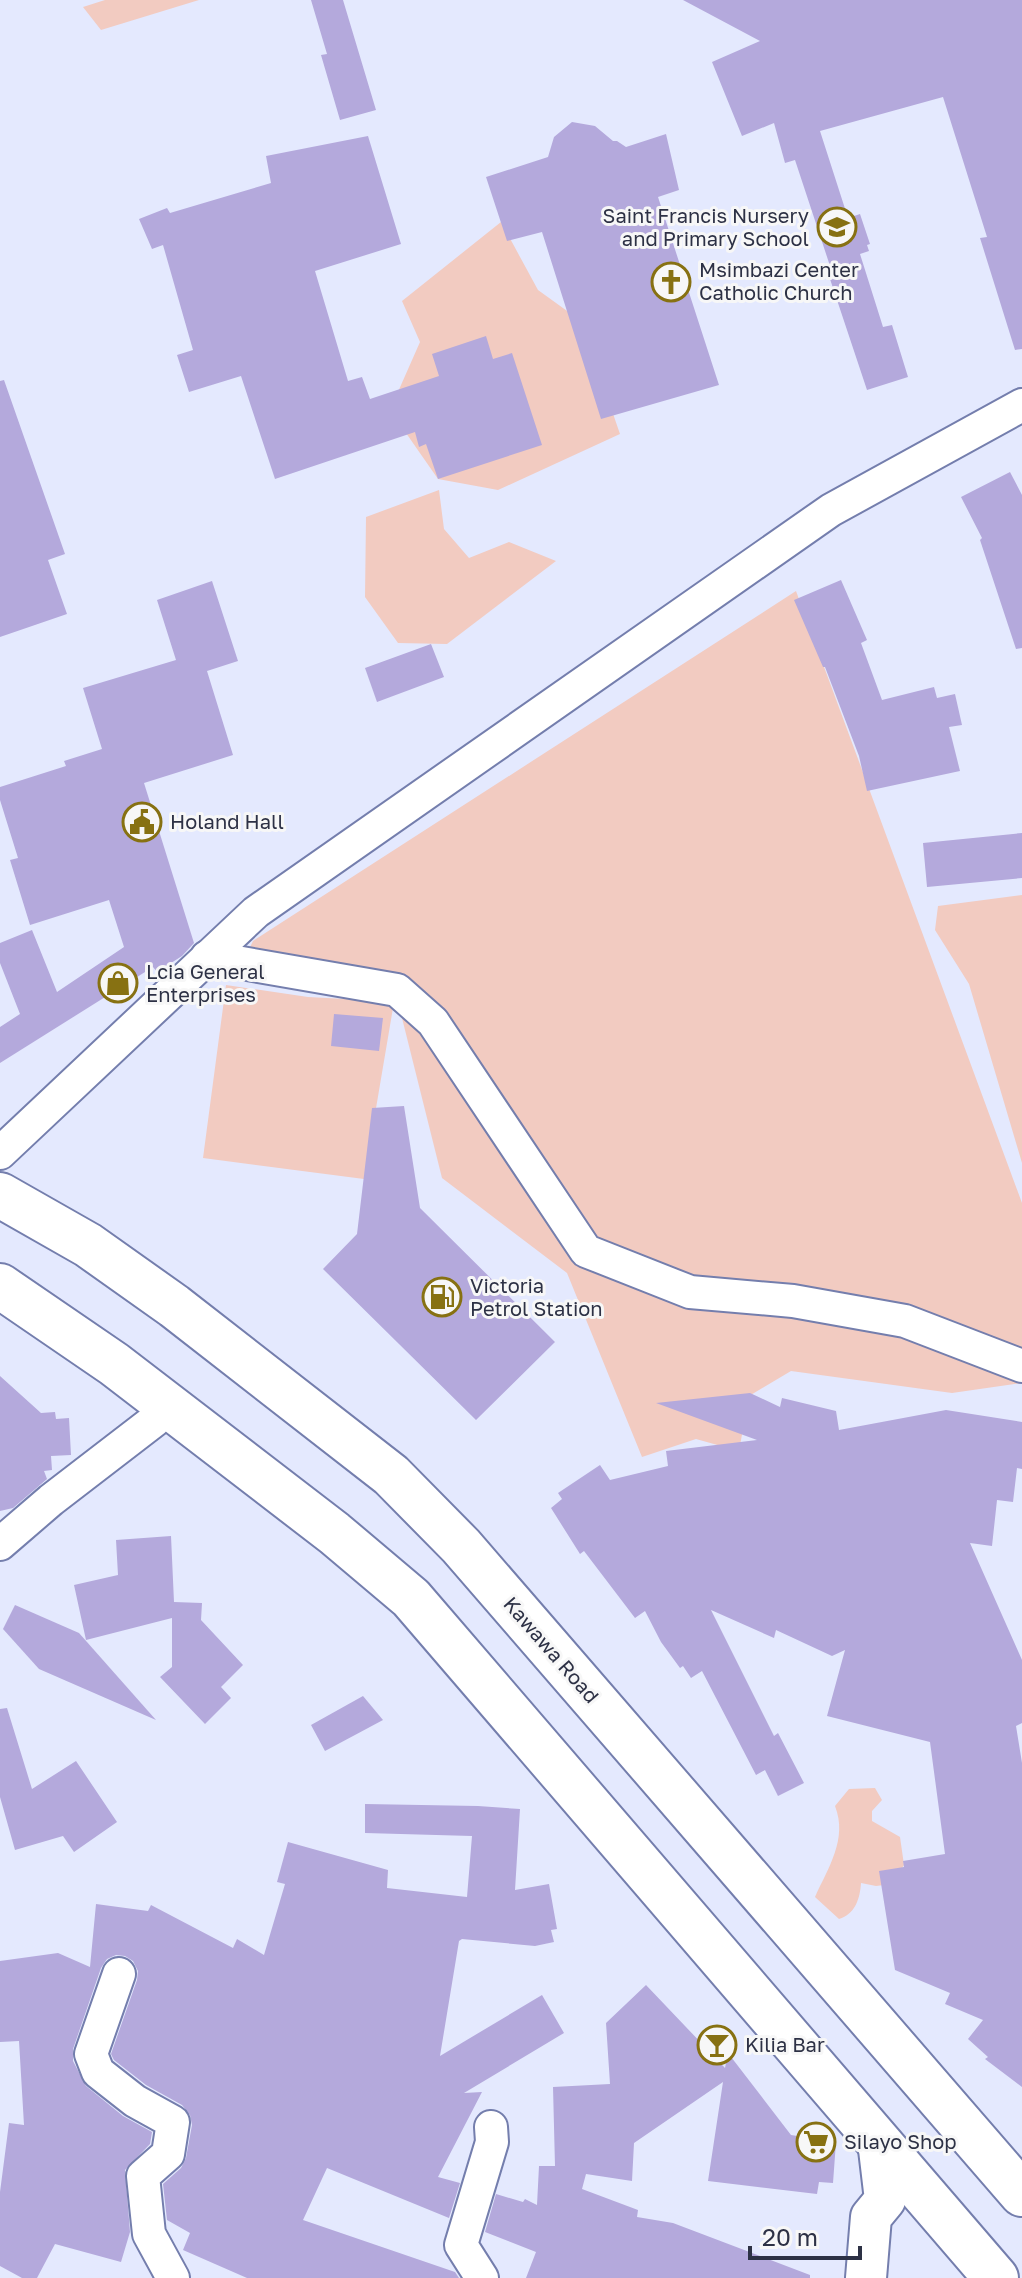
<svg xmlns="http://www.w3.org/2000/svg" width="1022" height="2278" viewBox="0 0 1022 2278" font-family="'Golos Text',sans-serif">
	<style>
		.green { fill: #f2cbc1 }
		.building { fill: #b4a9dc }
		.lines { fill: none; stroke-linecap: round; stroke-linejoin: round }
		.minor-casing { stroke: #747ead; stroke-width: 36 }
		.tertiary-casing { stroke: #747ead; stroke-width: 44 }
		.primary-casing { stroke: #747ead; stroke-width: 48 }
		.minor { stroke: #fff; stroke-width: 32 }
		.tertiary { stroke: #fff; stroke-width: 40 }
		.primary { stroke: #fff; stroke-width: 44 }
		.labels { text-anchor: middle; stroke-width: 6; stroke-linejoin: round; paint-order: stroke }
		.poi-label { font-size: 20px; fill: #2d3145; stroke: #f7f7f7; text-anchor: start }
		.street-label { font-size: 20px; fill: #2d3145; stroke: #f7f7f7 }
	</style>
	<rect width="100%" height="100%" fill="#e4e9fe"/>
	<g class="green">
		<polygon points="105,0 199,0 101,30 83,7"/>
		<polygon points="501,222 538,290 581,321 620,434 498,490 438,479 390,410 420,342 402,301"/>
		<polygon points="439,490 444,529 469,558 509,542 556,561 447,644 398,643 365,597 366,517"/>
		<polygon points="796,591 1022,1203 1022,1383 952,1393 791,1371 749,1396 739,1451 696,1439 642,1457 567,1273 442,1178 398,1002 394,1002 364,1179 203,1158 226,985 308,997 383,1001 236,976 253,941"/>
		<polygon points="1022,895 1022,1163 969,984 935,930 938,906"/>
		<path d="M875 1788 882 1800 872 1811V1821L900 1837 904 1865 892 1884 876 1886 861 1883C860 1899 855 1914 839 1919L815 1897C828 1868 848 1839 835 1806L849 1789Z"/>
	</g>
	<g class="building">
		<polygon points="311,0 343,0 376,110 340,120 321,55 327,54"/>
		<polygon points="683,0 1022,0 1022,349 1015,350 980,238 987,237 943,97 820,131 848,218 860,214 870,244 867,245 869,251 860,254 883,327 892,325 908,377 867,390 829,276 833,275 795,160 785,163 774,123 742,136 712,62 760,41"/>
		<polygon points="572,122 595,126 613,141 617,141 626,147 666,134 679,190 658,197 719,385 601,419 542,232 507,241 486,177 548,157 554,137"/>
		<polygon points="368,136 401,244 315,271 348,381 362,377 370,399 439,376 432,354 486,336 493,359 512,353 542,445 438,479 426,444 419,447 415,432 275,479 241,376 189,392 177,355 193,350 163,245 152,249 139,219 167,208 170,213 271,183 266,156"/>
		<polygon points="4,380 65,554 48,560 67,614 0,637 0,381"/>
		<polygon points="1010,472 1022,495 1022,648 1016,649 980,540 982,538 961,497"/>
		<polygon points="841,580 867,640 861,643 882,700 934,687 937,698 955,694 962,725 949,727 960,771 867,791 859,756 825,667 823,667 794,600"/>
		<polygon points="212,581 238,661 207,671 233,755 144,783 194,943 182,956 157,972 153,967 0,1063 0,1027 20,1014 0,963 0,943 32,930 57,992 124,947 109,900 30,925 10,860 18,858 0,800 0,787 66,766 64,761 102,749 83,688 176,660 157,600"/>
		<polygon points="431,644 444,677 377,702 365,668"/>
		<polygon points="1022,833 1022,878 927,887 923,843"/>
		<polygon points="334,1014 383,1018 379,1051 331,1046"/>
		<polygon points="404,1106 420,1208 555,1342 476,1420 323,1269 357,1234 372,1108"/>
		<polygon points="0,1376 41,1413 55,1412 56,1419 69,1418 71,1455 51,1456 52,1470 44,1471 47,1479 13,1508 0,1511"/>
		<polygon points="750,1393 780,1407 782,1398 836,1411 839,1430 946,1410 1022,1422 1022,1469 1017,1468 1013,1502 997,1500 992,1546 970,1543 1022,1660 1022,1723 1016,1726 1022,1763 1022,2087 985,2059 988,2057 968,2039 983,2020 945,2004 950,1993 895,1970 879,1871 904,1867 903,1861 945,1854 930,1742 827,1716 845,1650 832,1656 776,1630 774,1638 711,1610 774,1736 778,1733 804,1783 778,1796 765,1770 756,1775 702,1671 691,1678 683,1666 680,1668 661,1642 645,1611 635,1618 584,1551 580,1554 551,1508 562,1499 558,1493 600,1465 610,1480 668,1466 666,1451 757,1440 656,1403"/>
		<polygon points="171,1536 174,1602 202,1603 201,1620 243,1665 221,1687 231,1698 205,1724 160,1677 172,1667 172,1618 86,1640 74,1585 118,1575 116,1540"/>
		<polygon points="15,1605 79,1633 156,1720 39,1669 3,1629"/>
		<polygon points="363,1696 383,1720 325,1751 311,1725"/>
		<polygon points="7,1708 32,1789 76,1761 117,1822 74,1852 63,1836 15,1850 0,1797 0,1709"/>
		<polygon points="365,1804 478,1806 520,1809 515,1890 549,1884 557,1929 551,1930 554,1942 535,1946 462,1939 459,1941 440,2056 542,1995 564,2033 464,2093 482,2092 438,2177 460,2183 449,2218 327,2168 303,2220 455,2272 459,2278 247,2278 183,2250 190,2233 167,2220 163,2184 181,2168 186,2158 192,2125 190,2115 182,2105 146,2085 114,2060 111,2054 137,1980 138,1971 133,1961 125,1956 116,1955 107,1959 101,1968 73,2049 73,2061 86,2086 123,2116 152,2132 150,2144 125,2170 130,2232 121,2262 55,2244 37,2278 22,2278 0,2266 0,2192 9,2123 24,2125 19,2041 0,2042 0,1961 58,1953 90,1967 96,1904 148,1911 151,1905 233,1948 237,1939 264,1955 285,1884 277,1882 288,1842 388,1870 387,1888 467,1897 472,1836 365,1833"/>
		<polygon points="646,1985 725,2068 728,2053 791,2135 836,2142 833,2183 819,2182 817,2194 708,2181 723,2082 634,2143 632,2181 586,2174 582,2189 638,2210 637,2217 673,2223 810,2275 810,2278 526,2278 536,2252 485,2232 496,2194 523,2202 525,2199 537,2205 539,2166 555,2166 553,2087 610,2084 606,2023"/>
	</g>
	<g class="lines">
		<g class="minor-casing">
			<g id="minor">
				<polyline points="207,957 397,990 433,1022 586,1251 690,1292 793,1301 905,1321 1022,1366"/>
				<polyline points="0,1153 256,912 831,510 1022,405"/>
				<polyline points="0,1544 51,1500 155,1420 161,1400"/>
				<polyline points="119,1974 91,2054 98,2072 135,2101 173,2122 168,2154 143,2176 149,2234 173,2278"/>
				<polyline points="482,2278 461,2245 492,2142 491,2127"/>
			</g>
		</g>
		<g class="tertiary-casing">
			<polyline id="tertiary" points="866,2278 871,2217 885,2200 878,2141"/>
		</g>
		<g class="primary-casing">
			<g id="primary">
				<polyline points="0,1195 88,1245 174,1306 391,1475 461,1546 1022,2194"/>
				<polyline points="0,1286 114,1364 334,1533 411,1598 996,2278"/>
			</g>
		</g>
		<use href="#minor" class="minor"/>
		<use href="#tertiary" class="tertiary"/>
		<use href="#primary" class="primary"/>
	</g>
	<defs>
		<g id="school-ring" transform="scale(2)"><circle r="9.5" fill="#f7f7f7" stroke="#877112" stroke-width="1.5"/><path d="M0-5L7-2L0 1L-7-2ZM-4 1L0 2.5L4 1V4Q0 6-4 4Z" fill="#877112"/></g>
		<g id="church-ring" transform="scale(2)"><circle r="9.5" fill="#f7f7f7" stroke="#877112" stroke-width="1.5"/><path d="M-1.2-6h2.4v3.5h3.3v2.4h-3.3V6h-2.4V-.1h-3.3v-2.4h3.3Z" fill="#877112"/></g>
		<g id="civic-ring" transform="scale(2)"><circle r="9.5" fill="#f7f7f7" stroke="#877112" stroke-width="1.5"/><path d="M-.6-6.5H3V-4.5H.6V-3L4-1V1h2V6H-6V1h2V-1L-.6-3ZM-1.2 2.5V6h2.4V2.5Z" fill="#877112"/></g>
		<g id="shop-ring" transform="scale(2)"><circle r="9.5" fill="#f7f7f7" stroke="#877112" stroke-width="1.5"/><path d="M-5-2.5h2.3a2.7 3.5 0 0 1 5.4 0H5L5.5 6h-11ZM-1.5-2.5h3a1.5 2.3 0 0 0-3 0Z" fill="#877112"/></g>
		<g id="fuel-ring" transform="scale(2)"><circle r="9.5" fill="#f7f7f7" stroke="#877112" stroke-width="1.5"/><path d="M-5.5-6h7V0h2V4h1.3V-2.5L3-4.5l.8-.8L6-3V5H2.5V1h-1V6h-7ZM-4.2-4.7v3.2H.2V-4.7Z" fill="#877112"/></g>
		<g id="bar-ring" transform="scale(2)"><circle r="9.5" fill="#f7f7f7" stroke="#877112" stroke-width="1.5"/><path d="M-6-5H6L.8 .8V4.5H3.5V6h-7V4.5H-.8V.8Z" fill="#877112"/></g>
		<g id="supermarket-ring" transform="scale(2)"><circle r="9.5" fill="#f7f7f7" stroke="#877112" stroke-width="1.5"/><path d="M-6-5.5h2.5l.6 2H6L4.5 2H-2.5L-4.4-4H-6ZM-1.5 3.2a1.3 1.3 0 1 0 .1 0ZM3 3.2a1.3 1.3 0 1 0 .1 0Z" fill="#877112"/></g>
	</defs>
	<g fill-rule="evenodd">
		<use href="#school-ring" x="837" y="227"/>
		<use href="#church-ring" x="671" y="282"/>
		<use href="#civic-ring" x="142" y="822"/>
		<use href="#shop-ring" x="118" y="983"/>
		<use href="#fuel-ring" x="442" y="1297"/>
		<use href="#bar-ring" x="717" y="2045"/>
		<use href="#supermarket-ring" x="816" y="2142"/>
	</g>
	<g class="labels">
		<g class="poi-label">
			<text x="809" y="223" text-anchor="end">Saint Francis Nursery<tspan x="809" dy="23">and Primary School</tspan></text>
			<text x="699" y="277">Msimbazi Center<tspan x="699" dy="23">Catholic Church</tspan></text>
			<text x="170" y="829">Holand Hall</text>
			<text x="146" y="979">Lcia General<tspan x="146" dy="23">Enterprises</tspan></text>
			<text x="470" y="1293">Victoria<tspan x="470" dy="23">Petrol Station</tspan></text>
			<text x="745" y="2052">Kilia Bar</text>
			<text x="844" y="2149">Silayo Shop</text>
		</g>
		<g class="street-label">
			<text transform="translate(551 1650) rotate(49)" y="7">Kawawa Road</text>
		</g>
	</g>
	<path d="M750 2246v12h110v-12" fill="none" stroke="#2d3145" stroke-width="4"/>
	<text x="762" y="2246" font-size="24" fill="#2d3145" stroke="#f7f7f7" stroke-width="6" paint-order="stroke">20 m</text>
</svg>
